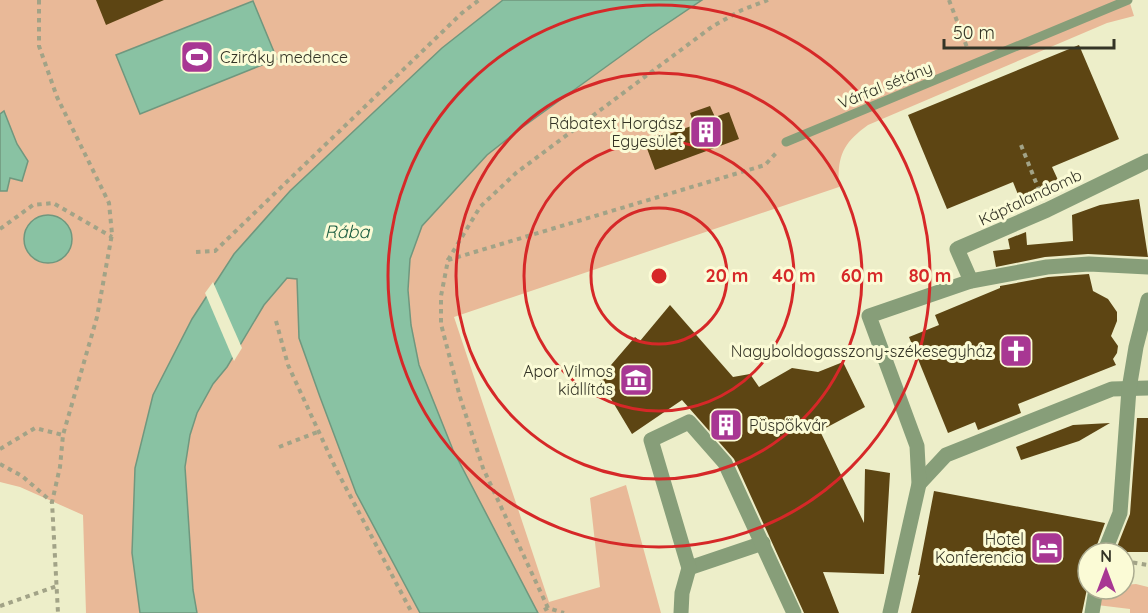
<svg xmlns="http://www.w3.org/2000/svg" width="1148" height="613" viewBox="0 0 1148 613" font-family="Quicksand,sans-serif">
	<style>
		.green { fill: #e9b998 }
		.water { fill: #89c2a3; stroke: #70977e; stroke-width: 1.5 }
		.pier { fill: #edeec9 }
		.building { fill: #5d4513 }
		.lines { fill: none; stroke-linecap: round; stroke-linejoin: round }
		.path { stroke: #a2a387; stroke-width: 4; stroke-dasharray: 4.5 4.5; stroke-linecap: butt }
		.lane { stroke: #879e79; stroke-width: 9 }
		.street { stroke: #879e79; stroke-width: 15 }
		.ring { fill: none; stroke: #d62828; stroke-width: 3 }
		.labels { text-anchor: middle; stroke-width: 6; stroke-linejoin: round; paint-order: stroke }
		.poi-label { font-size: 16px; fill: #343426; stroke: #fbfbd6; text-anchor: end }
		.street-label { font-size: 16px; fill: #343426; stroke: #fbfbd6 }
		.water-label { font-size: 18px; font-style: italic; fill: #1b5e41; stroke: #fbfbd6 }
		.centre { fill: #d62828; stroke: #fbfbd6; stroke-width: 3 }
		.ring-label { font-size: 18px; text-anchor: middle; font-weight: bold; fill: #d62828; stroke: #fbfbd6; stroke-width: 6; stroke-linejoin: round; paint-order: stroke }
	</style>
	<rect width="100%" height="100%" fill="#edeec9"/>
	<g class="green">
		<polygon points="0,0 503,0 442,48 192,319 153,395 145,428 132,553 140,613 86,613 83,515 20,487 0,482"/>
		<path d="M702 0H1129L1134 16 1107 23 868 125C843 143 837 156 839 187L454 317 549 602 600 587 590 498 626 485 661 613H538L453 450 419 365 411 325 408 290 410 259 422 226 487 155 520 129 650 35Z"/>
		<polygon points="287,278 297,279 299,338 320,397 356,493 420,613 197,613 193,590 185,467 190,435 197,413 213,384 227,367 264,305"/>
		<polygon points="1136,584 1148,587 1148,613 1130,613 1130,609 1097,605 1101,589 1124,589 1124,585"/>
	</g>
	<g class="water">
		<polygon points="503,0 702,0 650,35 520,129 487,155 422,226 410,259 408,290 411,325 419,365 453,450 538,613 420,613 356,493 320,397 299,338 297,279 287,278 264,305 227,367 213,384 197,413 190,435 185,467 193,590 197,613 140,613 132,553 135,468 153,395 192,319 234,254 290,191 442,48"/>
		<polygon points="253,1 277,59 140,114 116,55"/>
		<polygon points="4,111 17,144 28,161 22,181 10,178 7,191 0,191 0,114"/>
		<circle cx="48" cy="239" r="24"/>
	</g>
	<polygon class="pier" points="213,282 242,348 234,361 205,293"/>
	<g class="building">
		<polygon points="96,0 164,0 106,25"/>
		<polygon points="1079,45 1119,139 1052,167 1058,180 1019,197 1013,182 947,209 908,115"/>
		<polygon points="710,106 715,117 729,112 739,139 655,170 645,143 694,125 690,113"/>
		<polygon points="1139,199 1148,257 1088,254 1045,257 996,267 993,251 1010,249 1008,239 1026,232 1027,245 1073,241 1072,215 1100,205"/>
		<polygon points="1089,274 1093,291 1108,299 1117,312 1117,321 1111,336 1118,346 1117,353 1113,359 1116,365 1018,404 1021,413 978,430 975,422 948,433 909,337 939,325 935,315 1000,288 1000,286 1048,277"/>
		<polygon points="670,305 733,377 750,374 759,387 792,368 818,372 843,362 865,407 820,431 864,523 865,469 890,473 884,574 823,572 839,613 804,613 734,459 682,400 632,434 599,379 635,337 640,341"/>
		<polygon points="1137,418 1148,418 1148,552 1115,552 1130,514"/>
		<polygon points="1110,423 1079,441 1021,460 1016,447 1073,425"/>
		<polygon points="934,491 1105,523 1094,553 1088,553 1088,584 1082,613 911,613 920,575 918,575"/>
	</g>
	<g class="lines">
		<g class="path">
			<polyline points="39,0 39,46 57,97 109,203 112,234 97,317 63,435"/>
			<polyline points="949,0 968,50"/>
			<polyline points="1021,145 1041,195"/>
			<polyline points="0,229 33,205 53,203 112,237"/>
			<polyline points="196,252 215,251 462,13 479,0"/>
			<polyline points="448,260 480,207 516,173 713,26 742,10 768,0"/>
			<polyline points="276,321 288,365 336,469 412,613"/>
			<polyline points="279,447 320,431"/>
			<polyline points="0,449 35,428 63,435 60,467 52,502 58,613"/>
			<polyline points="0,464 22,476 52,502"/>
			<polyline points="1124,561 1148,565"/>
			<polyline points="0,606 57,586"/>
			<polyline points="548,608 483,468 460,397 441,324 441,296 448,260 765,165 778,151"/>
			<polyline points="544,610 548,608 564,613"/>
		</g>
		<polyline class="lane" points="786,142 1128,0"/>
		<g class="street">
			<polyline points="971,281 957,249 1047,210 1148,161"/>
			<polyline points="919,484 946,455 1112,389 1148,388"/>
			<polyline points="1104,553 1120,513 1129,389 1136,347 1148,300"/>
			<polyline points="689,568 763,543"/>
			<polyline points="681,613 682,593 689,568 651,440 689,422 725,463 794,613"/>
			<polyline points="890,613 919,484 917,446 869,316 971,281 1047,267 1089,264 1148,267"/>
			<polyline points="1092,613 1096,589"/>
		</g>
	</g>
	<g class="ring">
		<circle cx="659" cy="276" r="68"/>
		<circle cx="659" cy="276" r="135"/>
		<circle cx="659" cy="276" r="203"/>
		<circle cx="659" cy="276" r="271"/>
	</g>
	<defs>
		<g id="stadium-square" transform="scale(1.725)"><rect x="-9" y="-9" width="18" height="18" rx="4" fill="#a83793" stroke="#fbfbd6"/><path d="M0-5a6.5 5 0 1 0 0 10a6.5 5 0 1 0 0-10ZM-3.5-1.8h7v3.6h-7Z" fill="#fff"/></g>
		<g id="building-square" transform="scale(1.725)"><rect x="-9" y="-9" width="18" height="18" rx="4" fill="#a83793" stroke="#fbfbd6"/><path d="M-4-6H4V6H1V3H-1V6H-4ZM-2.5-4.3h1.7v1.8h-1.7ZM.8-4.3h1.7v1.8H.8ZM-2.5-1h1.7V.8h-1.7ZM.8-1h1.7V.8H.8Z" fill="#fff"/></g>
		<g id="church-square" transform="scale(1.725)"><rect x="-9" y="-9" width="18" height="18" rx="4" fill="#a83793" stroke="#fbfbd6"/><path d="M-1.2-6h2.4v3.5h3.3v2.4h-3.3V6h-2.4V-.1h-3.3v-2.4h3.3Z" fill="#fff"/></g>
		<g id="museum-square" transform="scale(1.725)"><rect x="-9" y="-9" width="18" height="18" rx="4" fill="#a83793" stroke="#fbfbd6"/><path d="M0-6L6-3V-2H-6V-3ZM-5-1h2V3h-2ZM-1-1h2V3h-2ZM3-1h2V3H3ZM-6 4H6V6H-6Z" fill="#fff"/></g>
		<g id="hotel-square" transform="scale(1.725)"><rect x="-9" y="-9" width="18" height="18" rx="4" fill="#a83793" stroke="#fbfbd6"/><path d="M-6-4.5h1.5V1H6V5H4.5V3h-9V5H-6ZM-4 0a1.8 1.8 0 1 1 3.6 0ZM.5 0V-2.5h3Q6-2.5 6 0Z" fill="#fff"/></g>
	</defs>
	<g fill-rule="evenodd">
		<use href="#stadium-square" x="197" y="57"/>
		<use href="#building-square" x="706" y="132"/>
		<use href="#church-square" x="1016" y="351"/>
		<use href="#museum-square" x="636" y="380"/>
		<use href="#building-square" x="726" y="425"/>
		<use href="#hotel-square" x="1047" y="548"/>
	</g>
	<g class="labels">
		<g class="poi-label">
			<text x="220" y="63" text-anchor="start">Cziráky medence</text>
			<text x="683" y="129">Rábatext Horgász<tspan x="683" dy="18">Egyesület</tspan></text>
			<text x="993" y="357">Nagyboldogasszony-székesegyház</text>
			<text x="613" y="377">Apor Vilmos<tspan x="613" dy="18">kiállítás</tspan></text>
			<text x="749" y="431" text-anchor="start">Püspökvár</text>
			<text x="1024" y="545">Hotel<tspan x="1024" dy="18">Konferencia</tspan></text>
		</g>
		<g class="street-label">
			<text transform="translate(885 85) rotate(-22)" y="6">Várfal sétány</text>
			<text transform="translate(1030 197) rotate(-25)" y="6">Káptalandomb</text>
		</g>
		<g class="water-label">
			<text x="347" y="238">Rába</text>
		</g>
	</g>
	<circle cx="659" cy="276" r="9" class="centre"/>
	<g class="ring-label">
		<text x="727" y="282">20 m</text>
		<text x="794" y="282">40 m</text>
		<text x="862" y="282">60 m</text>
		<text x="930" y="282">80 m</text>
	</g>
	<g transform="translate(1106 571)"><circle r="28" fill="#fbfbd6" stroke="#abab90" stroke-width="1.5"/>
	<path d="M0-4.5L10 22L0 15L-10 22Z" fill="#a83793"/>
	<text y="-9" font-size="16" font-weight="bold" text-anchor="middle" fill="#343426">N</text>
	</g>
	<path d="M944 39v9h170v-9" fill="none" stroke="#343426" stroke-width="3"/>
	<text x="953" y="39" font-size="18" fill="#343426" stroke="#fbfbd6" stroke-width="4.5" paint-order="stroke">50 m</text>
</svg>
